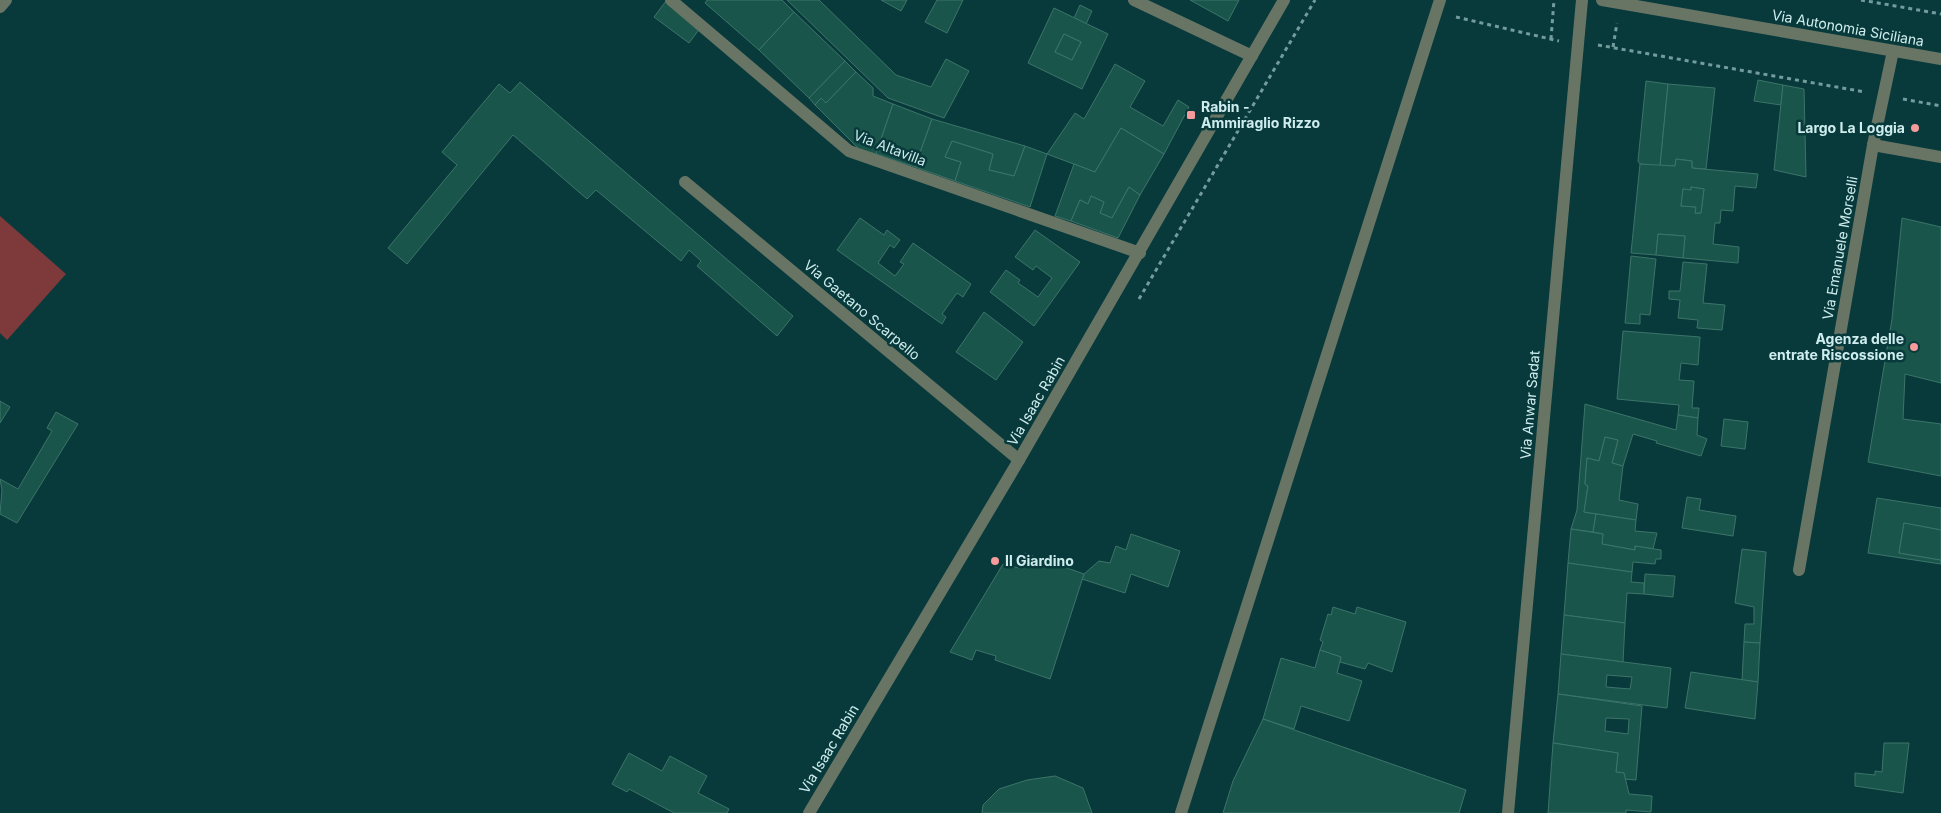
<svg xmlns="http://www.w3.org/2000/svg" width="1941" height="813" viewBox="0 0 1941 813" font-family="Inter,sans-serif">
	<style>
		.green { fill: #7e393b }
		.building { fill: #1a554b; stroke: #3c7469; fill-rule: evenodd }
		.lines { fill: none; stroke-linecap: round; stroke-linejoin: round }
		.path { stroke: #749c9d; stroke-width: 3; stroke-dasharray: 4 4; stroke-linecap: butt }
		.minor { stroke: #687565; stroke-width: 12 }
		.poi-dot { fill: #f59b9b; stroke: #083a3c; stroke-width: 2 }
		.labels { text-anchor: middle; stroke-width: 5; stroke-linejoin: round; paint-order: stroke }
		.street-label { font-size: 14px; fill: #cfedee; stroke: #083a3c }
		.poi-label { font-size: 14px; font-weight: bold; fill: #cfedee; stroke: #083a3c; text-anchor: start }
	</style>
	<rect width="100%" height="100%" fill="#083a3c"/>
	<polygon class="green" points="0,216 66,274 7,340 0,333"/>
	<g class="building">
		<polygon points="707,0 782,0 794,12 759,50 705,3"/>
		<polygon points="787,0 819,0 896,75 931,87 946,59 969,71 944,118 888,98"/>
		<polygon points="881,0 907,0 901,11"/>
		<polygon points="937,0 963,0 947,33 925,22"/>
		<polygon points="1190,0 1239,0 1228,21"/>
		<polygon points="666,1 701,27 689,43 654,17"/>
		<polygon points="1080,5 1092,11 1086,24 1074,18"/>
		<path d="M1054 8 1108 34 1082 89 1028 63ZM1064 34 1081 42 1072 60 1055 52Z"/>
		<polygon points="794,12 845,61 809,98 759,50"/>
		<polygon points="1064,34 1081,42 1072,60 1055,52"/>
		<polygon points="845,61 856,72 826,103 821,98 815,105 809,98"/>
		<polygon points="1115,64 1145,81 1130,107 1163,126 1178,100 1189,107 1164,154 1121,128 1095,172 1047,154 1075,113 1084,119"/>
		<polygon points="856,72 873,88 873,96 893,104 876,154 859,149 815,105 821,98 826,103"/>
		<polygon points="1758,80 1783,85 1781,105 1754,101"/>
		<polygon points="1646,81 1668,84 1660,166 1640,164 1638,161"/>
		<polygon points="520,82 793,316 777,336 697,266 701,261 689,250 681,261 596,190 587,199 513,135 407,264 388,248 457,165 442,152 499,84 510,93"/>
		<polygon points="1668,84 1715,88 1706,169 1692,168 1692,161 1676,159 1675,166 1660,166"/>
		<polygon points="1783,85 1804,89 1806,177 1774,170"/>
		<polygon points="893,104 932,119 915,167 876,154"/>
		<polygon points="932,119 1025,146 1014,176 989,170 993,154 952,141 945,157 961,162 955,181 915,167"/>
		<polygon points="1121,128 1164,154 1140,195 1129,187 1112,218 1100,213 1104,202 1091,196 1088,204 1080,200 1071,221 1055,216 1074,164 1095,172"/>
		<polygon points="952,141 993,154 989,170 1014,176 1025,146 1047,154 1030,207 955,181 961,162 945,157"/>
		<path d="M1676 159 1692 161V168L1758 174 1756 188 1735 186 1733 211 1721 210 1720 223H1715L1713 244 1739 247 1738 263 1683 258 1685 236 1658 234 1656 255 1631 253 1640 164 1675 166ZM1691 187 1704 189 1701 213H1695L1696 207 1681 206 1683 189 1691 190Z"/>
		<polygon points="1129,187 1140,195 1118,238 1071,221 1080,200 1088,204 1091,196 1104,202 1100,213 1112,218"/>
		<polygon points="1691,187 1704,189 1701,213 1695,213 1696,207 1681,206 1683,189 1691,190"/>
		<polygon points="860,218 884,235 887,230 900,240 894,248 890,245 878,263 895,276 904,264 900,262 913,243 971,284 963,297 957,293 942,314 946,317 942,324 837,250"/>
		<polygon points="1902,218 1941,227 1941,383 1905,374 1903,419 1941,424 1941,476 1868,462 1892,319"/>
		<polygon points="1035,230 1080,262 1034,326 990,292 1006,270 1020,280 1018,283 1038,297 1052,278 1036,266 1033,270 1015,257"/>
		<polygon points="1658,234 1685,236 1683,258 1656,255"/>
		<polygon points="1631,256 1656,259 1650,315 1640,314 1640,324 1625,323"/>
		<polygon points="1683,262 1707,264 1703,303 1725,305 1722,330 1697,328 1698,320 1678,318 1680,300 1669,299 1669,291 1680,291"/>
		<polygon points="984,312 1023,342 996,380 956,352"/>
		<polygon points="1623,331 1700,337 1698,365 1681,363 1679,380 1694,381 1692,408 1699,408 1698,418 1678,415 1679,405 1617,399"/>
		<polygon points="0,401 10,407 0,423"/>
		<polygon points="1585,404 1676,430 1678,415 1698,418 1697,435 1707,439 1701,456 1656,443 1657,441 1633,434 1623,466 1612,463 1618,440 1605,437 1599,461 1587,458 1585,484 1588,486 1584,512 1596,514 1593,532 1571,529 1577,510"/>
		<polygon points="56,412 78,424 17,523 0,514 2,490 0,479 18,489 52,431 47,428"/>
		<polygon points="1724,419 1748,422 1745,449 1721,446"/>
		<polygon points="1605,437 1618,440 1612,463 1623,466 1619,500 1638,504 1636,520 1584,512 1588,486 1585,484 1587,458 1599,461"/>
		<polygon points="1687,497 1701,499 1699,510 1736,516 1733,536 1682,528"/>
		<polygon points="1877,498 1941,508 1941,530 1904,523 1899,553 1941,560 1941,564 1868,553"/>
		<polygon points="1596,514 1636,520 1635,531 1657,533 1653,549 1635,546 1635,550 1602,544 1603,534 1593,532"/>
		<polygon points="1904,523 1941,530 1941,560 1899,553"/>
		<polygon points="1571,529 1603,534 1602,544 1635,550 1635,546 1661,550 1661,559 1656,559 1655,564 1633,562 1632,572 1568,563"/>
		<polygon points="1131,534 1180,551 1168,587 1131,574 1125,593 1082,579 1084,574 1099,561 1110,563 1116,546 1126,550"/>
		<polygon points="1742,549 1766,552 1760,643 1744,642 1745,624 1754,624 1754,607 1735,603"/>
		<polygon points="1025,553 1084,574 1050,679 995,660 996,656 976,650 972,660 950,652 1003,564 1019,568"/>
		<polygon points="1568,563 1632,572 1631,582 1644,583 1644,594 1627,593 1625,623 1564,615"/>
		<polygon points="1645,574 1675,576 1673,597 1644,594"/>
		<polygon points="1333,607 1355,614 1357,607 1406,622 1392,672 1368,663 1365,669 1340,662 1341,657 1320,650 1323,642 1320,640 1328,614 1331,615"/>
		<polygon points="1564,615 1625,623 1623,662 1561,654"/>
		<polygon points="1744,642 1760,643 1758,682 1742,680"/>
		<polygon points="1320,650 1341,657 1337,673 1362,681 1349,721 1301,706 1294,729 1263,719 1281,658 1315,668"/>
		<path d="M1561 654 1671 668 1667 708 1558 694ZM1607 675 1632 677 1630 689 1606 687Z"/>
		<polygon points="1691,672 1758,682 1755,719 1685,708"/>
		<path d="M1558 694 1642 706 1636 780 1624 779V773L1616 772 1618 753 1553 743ZM1606 718 1629 719 1628 734 1605 731Z"/>
		<polygon points="1263,719 1466,790 1459,813 1223,813 1233,781"/>
		<polygon points="1553,743 1618,753 1616,772 1624,773 1629,794 1652,796 1651,812 1626,810 1626,813 1548,813"/>
		<polygon points="1884,743 1909,743 1903,793 1855,786 1855,773 1875,775 1875,771 1882,772"/>
		<polygon points="629,753 662,771 670,756 707,776 698,793 729,809 727,813 674,813 629,789 627,792 612,784"/>
		<polygon points="1055,776 1083,788 1092,813 982,813 983,805 999,789 1027,780"/>
	</g>
	<g class="lines">
		<g class="path">
			<polyline points="1861,0 1941,14"/>
			<polyline points="1456,17 1559,41"/>
			<polyline points="1551,39 1554,0"/>
			<polyline points="1598,45 1865,92"/>
			<polyline points="1613,47 1617,23"/>
			<polyline points="1903,99 1941,106"/>
			<polyline points="1139,299 1315,0"/>
		</g>
		<g class="minor">
			<polyline points="671,0 849,151 1140,253"/>
			<polyline points="1134,0 1252,56"/>
			<polyline points="1602,0 1941,59"/>
			<polyline points="0,7 6,0"/>
			<polyline points="1873,145 1941,157"/>
			<polyline points="685,182 1019,460"/>
			<polyline points="1799,570 1873,145 1893,51"/>
			<polyline points="809,813 1019,460 1284,0"/>
			<polyline points="1181,813 1440,0"/>
			<polyline points="1508,813 1582,0"/>
		</g>
	</g>
	<g class="poi-dot">
		<rect x="1186" y="110" width="10" height="10" rx="2.5"/>
		<circle cx="1915" cy="128" r="5"/>
		<circle cx="1914" cy="347" r="5"/>
		<circle cx="995" cy="561" r="5"/>
	</g>
	<g class="labels">
		<g class="street-label">
			<text transform="translate(1848 28) rotate(10)" y="5">Via Autonomia Siciliana</text>
			<text transform="translate(890 148) rotate(21)" y="5">Via Altavilla</text>
			<text transform="translate(1840 248) rotate(-80)" y="5">Via Emanuele Morselli</text>
			<text transform="translate(862 310) rotate(40)" y="5">Via Gaetano Scarpello</text>
			<text transform="translate(1036 401) rotate(-60)" y="5">Via Isaac Rabin</text>
			<text transform="translate(1530 405) rotate(-85)" y="5">Via Anwar Sadat</text>
			<text transform="translate(829 749) rotate(-59)" y="5">Via Isaac Rabin</text>
		</g>
		<g class="poi-label">
			<text x="1201" y="112">Rabin -<tspan x="1201" dy="16">Ammiraglio Rizzo</tspan></text>
			<text x="1905" y="133" text-anchor="end">Largo La Loggia</text>
			<text x="1904" y="344" text-anchor="end">Agenza delle<tspan x="1904" dy="16">entrate Riscossione</tspan></text>
			<text x="1005" y="566">Il Giardino</text>
		</g>
	</g>
</svg>
